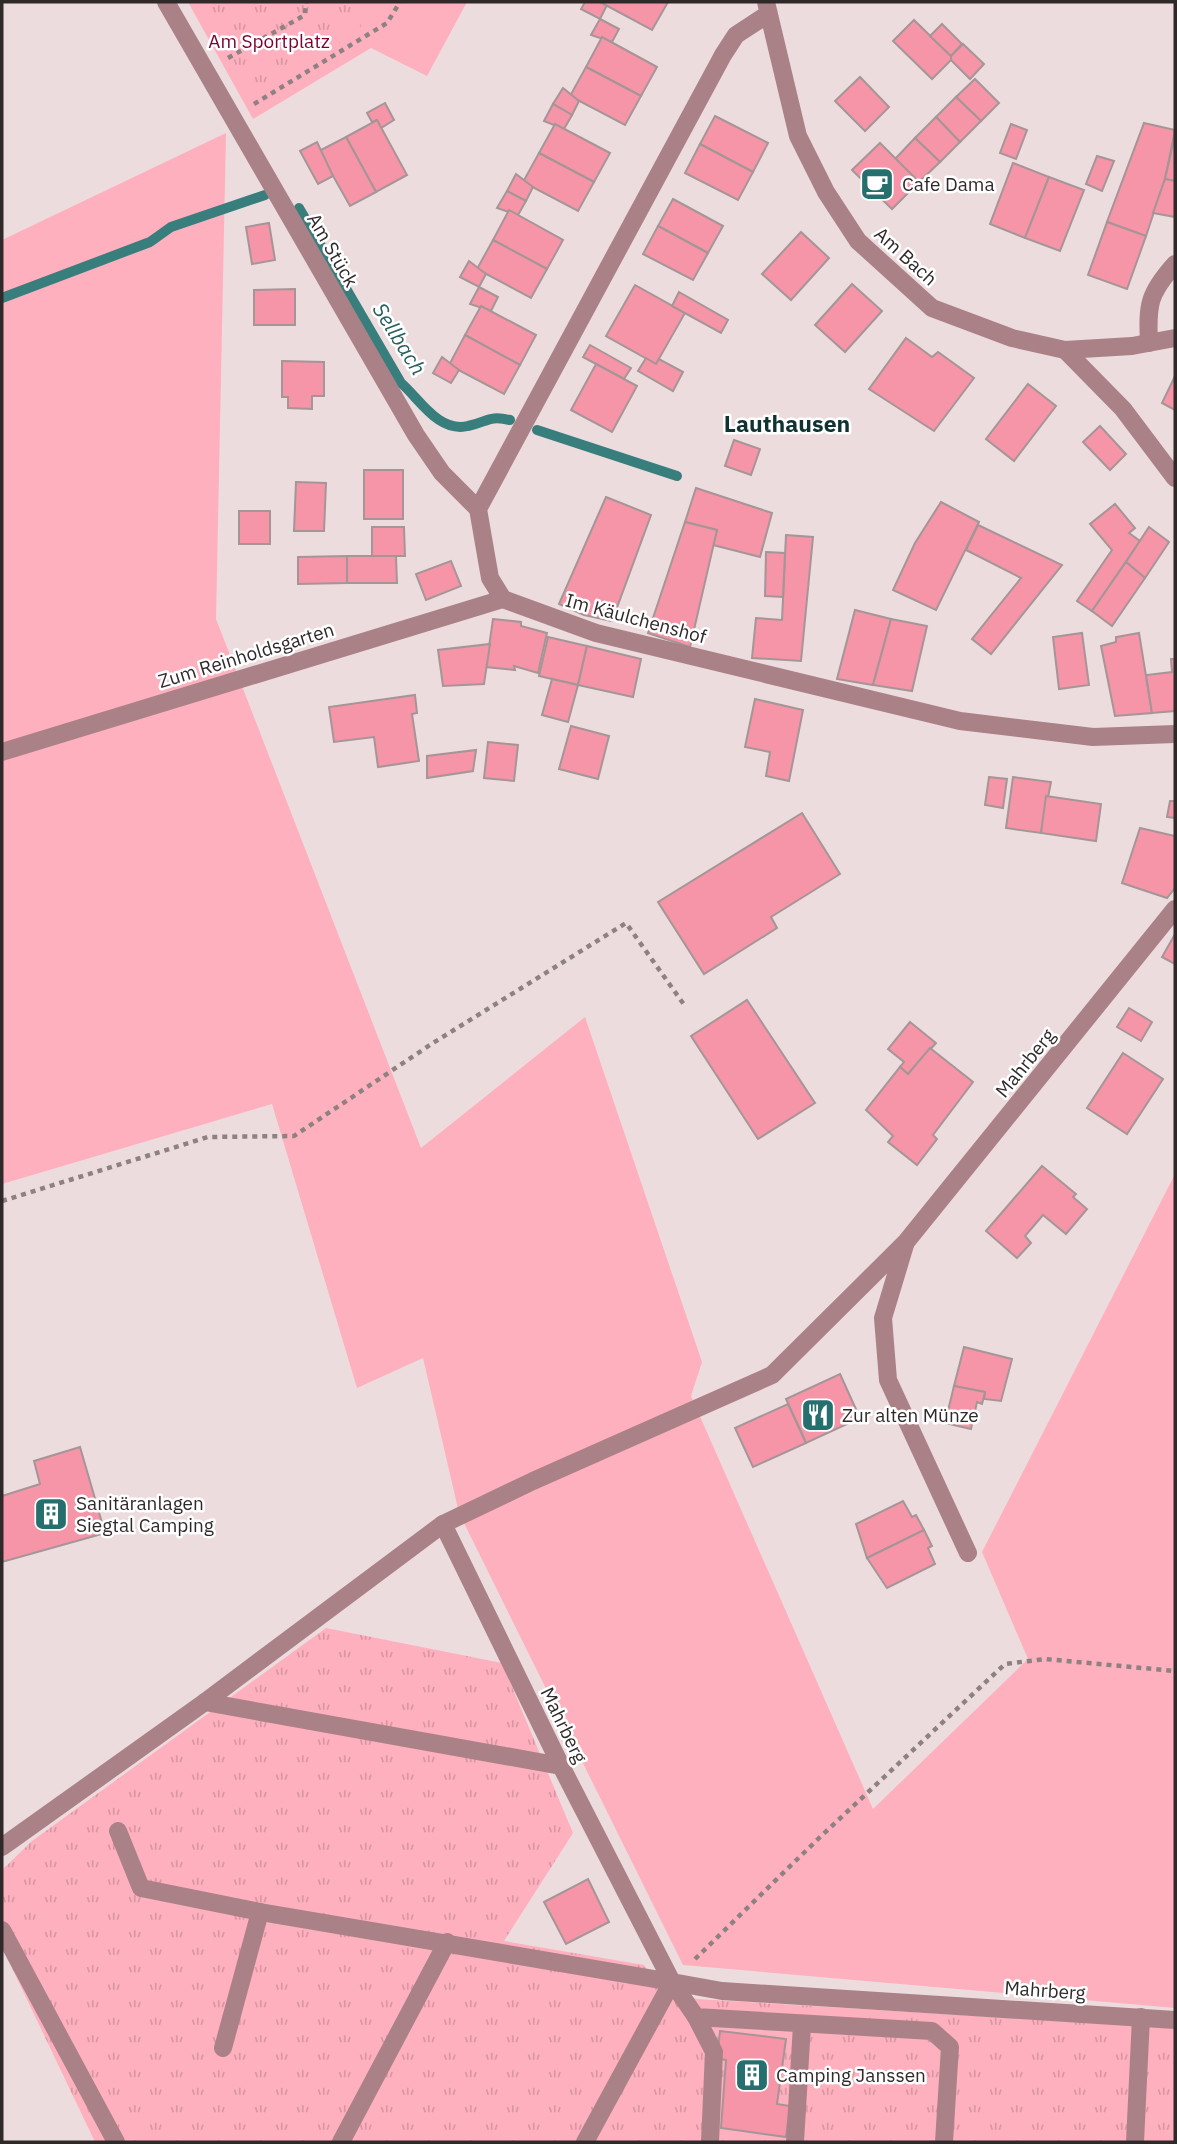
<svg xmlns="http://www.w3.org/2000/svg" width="1177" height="2144" viewBox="0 0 1177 2144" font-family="'IBM Plex Sans',sans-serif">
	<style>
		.grass { fill: #feb0be }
		.park { fill: url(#park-tufts) }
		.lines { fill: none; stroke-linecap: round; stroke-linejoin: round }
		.stream { stroke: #377e7c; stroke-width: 10 }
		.building { fill: #f695a8; stroke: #a59597; stroke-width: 2 }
		.path { stroke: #8d8182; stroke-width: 4.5; stroke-dasharray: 5 5; stroke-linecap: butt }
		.minor { stroke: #ab8188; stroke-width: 18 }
		.labels { text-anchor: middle; stroke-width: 5; stroke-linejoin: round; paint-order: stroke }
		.park-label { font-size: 19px; fill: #7a0332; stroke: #fff }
		.poi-label { font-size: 19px; fill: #30292a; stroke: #fff; text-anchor: start }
		.street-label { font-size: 19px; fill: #30292a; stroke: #fff }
		.water-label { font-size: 21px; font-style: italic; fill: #28605e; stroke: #fff }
		.quarter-label { font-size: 23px; font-weight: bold; fill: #103332; stroke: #fff }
	</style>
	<defs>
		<pattern id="park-tufts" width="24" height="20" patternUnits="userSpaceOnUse" patternTransform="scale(1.75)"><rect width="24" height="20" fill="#feb0be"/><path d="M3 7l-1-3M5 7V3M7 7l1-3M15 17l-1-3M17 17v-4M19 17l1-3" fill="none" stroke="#da97a3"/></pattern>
	</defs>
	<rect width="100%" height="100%" fill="#eddcde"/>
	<g class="grass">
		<polygon points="188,2 467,2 427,76 371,48 253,119"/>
		<polygon points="226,133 216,619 421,1148 585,1017 702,1362 691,1396 873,1809 1028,1659 982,1552 1175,1174 1175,2008 683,1965 459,1513 423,1358 357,1388 272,1104 2,1184 2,240"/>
	</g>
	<g class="park">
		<polygon points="199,2 365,2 360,30 253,95"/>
		<polygon points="326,1628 502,1663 573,1833 504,1941 644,1965 661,1988 697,1999 1175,2028 1175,2142 95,2142 2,1947 2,1870 32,1841"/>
	</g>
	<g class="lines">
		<g class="stream">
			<path d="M299 208 401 383C419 398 438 433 468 426 488 422 488 415 510 420"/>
			<polyline points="2,298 150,242 171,227 265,195"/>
			<polyline points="537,430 677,476"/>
		</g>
	</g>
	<g class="building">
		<polygon points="585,2 600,2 607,5 600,19 581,9"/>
		<polygon points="600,2 668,2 652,30"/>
		<polygon points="600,19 619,29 612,42 591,35"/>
		<polygon points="914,20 953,58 932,79 893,41"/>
		<polygon points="942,24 962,44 951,56 930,36"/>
		<polygon points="602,37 657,67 641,96 586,67"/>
		<polygon points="963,44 984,64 970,79 951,60 951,56"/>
		<polygon points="586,67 641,96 625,125 570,96"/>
		<polygon points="860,77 889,107 865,131 835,101"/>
		<polygon points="975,79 999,103 981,121 956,97"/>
		<polygon points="563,88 579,101 572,115 553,104"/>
		<polygon points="956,97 981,121 960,142 936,117"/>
		<polygon points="385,103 394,120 381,128 377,120 372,122 367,113"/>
		<polygon points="553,104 572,115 564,129 544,121"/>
		<polygon points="715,116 768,143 753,172 700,144"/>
		<polygon points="936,117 960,142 940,162 915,138"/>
		<polygon points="377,120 407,175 376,192 346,137"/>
		<polygon points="1144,123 1175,130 1165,179 1146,236 1107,222"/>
		<polygon points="555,124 610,153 594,182 539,153"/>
		<polygon points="1011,124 1027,130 1016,159 1000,153"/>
		<polygon points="1175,135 1175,181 1165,179"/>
		<polygon points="346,137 376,192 350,206 319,151"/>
		<polygon points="915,138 940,162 919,182 895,159"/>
		<polygon points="317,142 333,176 318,184 300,151"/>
		<polygon points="880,143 919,182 892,209 852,170"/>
		<polygon points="700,144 753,172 738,200 685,173"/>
		<polygon points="539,153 594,182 578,211 523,182"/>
		<polygon points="1097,156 1114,161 1102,191 1086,184"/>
		<polygon points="1013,163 1049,177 1025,238 990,224"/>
		<polygon points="516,174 533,187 526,201 507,191"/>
		<polygon points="1049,177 1084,190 1060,251 1025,238"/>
		<polygon points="1165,179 1175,181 1175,217 1153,213"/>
		<polygon points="507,191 526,201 518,215 497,208"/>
		<polygon points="673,199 723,226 708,253 658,226"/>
		<polygon points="509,210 563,240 547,269 493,240"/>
		<polygon points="1107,222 1146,236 1127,289 1088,275"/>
		<polygon points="269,223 275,260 252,264 246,227"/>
		<polygon points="658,226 708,253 693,280 643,254"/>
		<polygon points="801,232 829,258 791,300 762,274"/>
		<polygon points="493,240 547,269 531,298 477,269"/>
		<polygon points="469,261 486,274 479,287 460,277"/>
		<polygon points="852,284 882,311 845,352 815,325"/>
		<polygon points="635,285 685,313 656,364 606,336"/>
		<polygon points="479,287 498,297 491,311 470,304"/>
		<polygon points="295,289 295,325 254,325 254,290"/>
		<polygon points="679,292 728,320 721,333 672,306"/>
		<polygon points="481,306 536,335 520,365 465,335"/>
		<polygon points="465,335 520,365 504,394 449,365"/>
		<polygon points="906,338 932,357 938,352 974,378 934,431 869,389"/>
		<polygon points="590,345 631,368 624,379 583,357"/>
		<polygon points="442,357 459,370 451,383 433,373"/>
		<polygon points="646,358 656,364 659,359 683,372 673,391 638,371"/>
		<polygon points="282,361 324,362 324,396 312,396 312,409 288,408 288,397 282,397"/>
		<polygon points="596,364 637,386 612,432 571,410"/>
		<polygon points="1175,376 1175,410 1162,403"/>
		<polygon points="1028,384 1056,406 1014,461 986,439"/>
		<polygon points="1100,426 1126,454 1110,470 1083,442"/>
		<polygon points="734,440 760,449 751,475 725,466"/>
		<rect x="364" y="470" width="39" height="49"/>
		<polygon points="296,482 326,483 324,531 294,531"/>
		<polygon points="696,488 772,513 760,557 713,545 717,530 685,522"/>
		<polygon points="606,497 651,515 612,621 584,615 559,604"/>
		<polygon points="941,502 979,522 936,610 893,590 915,543"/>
		<polygon points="1115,504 1135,528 1129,533 1140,541 1092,611 1077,601 1112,550 1090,524"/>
		<rect x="239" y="511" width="31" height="33"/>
		<polygon points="685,522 717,530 690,647 648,633"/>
		<polygon points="978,525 1062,565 991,654 972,639 1021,578 966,550"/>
		<polygon points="372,527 404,527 405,556 372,556"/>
		<polygon points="1149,527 1169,542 1145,578 1126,562"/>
		<polygon points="786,535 813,537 801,661 752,658 756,618 782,620"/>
		<polygon points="766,552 785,553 783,597 765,596"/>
		<polygon points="347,556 396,556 397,583 347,583"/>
		<polygon points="347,556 347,583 298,584 298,557"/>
		<polygon points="451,561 461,586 426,600 416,574"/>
		<polygon points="1126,562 1145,578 1112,626 1092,611"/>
		<polygon points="855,610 891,619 873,685 837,679"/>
		<polygon points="493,619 521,622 521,626 547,633 538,673 514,666 515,670 486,667"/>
		<polygon points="891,619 927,626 912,691 873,685"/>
		<polygon points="1082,633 1089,685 1059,689 1053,637"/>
		<polygon points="1139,633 1152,713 1115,716 1101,646 1116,642 1116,637"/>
		<polygon points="548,637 587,646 578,685 539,676"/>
		<polygon points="490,644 484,684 443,686 438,650"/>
		<polygon points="587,646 641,659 633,697 578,685"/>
		<polygon points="1171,659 1175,659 1175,711 1152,713 1146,675 1172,672"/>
		<polygon points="552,679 578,685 568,722 542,715"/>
		<polygon points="415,695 417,713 412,714 419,761 378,767 374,737 334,742 329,707"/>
		<polygon points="755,699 803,710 789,781 766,776 770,752 745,747"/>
		<polygon points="571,726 609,736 598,779 559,769"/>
		<polygon points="488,742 518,745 514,781 484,778"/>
		<polygon points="476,750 473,771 427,778 427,756"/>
		<polygon points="989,777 1007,779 1003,808 985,805"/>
		<polygon points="1013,777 1051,782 1041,833 1006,828"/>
		<polygon points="1046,796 1101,804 1096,841 1041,833"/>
		<polygon points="1170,801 1175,801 1175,818 1167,817"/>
		<polygon points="802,813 840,874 771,917 777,928 704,974 658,902"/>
		<polygon points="1140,828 1175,836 1175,888 1167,898 1122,883"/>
		<polygon points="1175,934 1175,964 1162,957"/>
		<polygon points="747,1000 815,1103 758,1139 691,1036"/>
		<polygon points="1129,1008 1152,1022 1141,1041 1117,1027"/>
		<polygon points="910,1022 936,1043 908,1074 900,1067 904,1062 888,1049"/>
		<polygon points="930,1048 973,1082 933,1135 937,1139 917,1165 888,1142 893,1136 866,1110 900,1067 908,1074"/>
		<polygon points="1123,1053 1163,1079 1127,1134 1087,1108"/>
		<polygon points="1042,1166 1076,1194 1073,1197 1087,1209 1066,1234 1043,1215 1025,1236 1031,1243 1017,1258 986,1231"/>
		<polygon points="964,1347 1012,1359 1001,1401 984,1399 985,1392 954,1386"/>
		<polygon points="840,1374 860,1418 806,1443 786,1399"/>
		<polygon points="954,1386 985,1392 982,1404 977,1402 971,1429 945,1423"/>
		<polygon points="788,1404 806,1443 753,1467 735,1428"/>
		<polygon points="80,1447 105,1533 2,1562 2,1496 40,1484 34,1461"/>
		<polygon points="903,1501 912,1517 916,1515 924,1530 867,1558 856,1524"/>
		<polygon points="924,1530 932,1546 928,1548 935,1564 887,1588 867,1558"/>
		<polygon points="588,1879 609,1922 566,1944 544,1902"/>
		<polygon points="720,2031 786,2039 777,2104 790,2106 786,2137 721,2128 726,2060 717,2059"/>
	</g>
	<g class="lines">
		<g class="path">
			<polyline points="228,58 305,15 306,2"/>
			<polyline points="254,104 387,23 400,2"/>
			<polyline points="2,1201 208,1137 294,1136 433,1043 626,923 685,1006"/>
			<polyline points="695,1959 818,1839 1005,1664 1045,1659 1175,1671"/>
		</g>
		<g class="minor">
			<polyline points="166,2 416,435 442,473 478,509"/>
			<polyline points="766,2 798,136 826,192 858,241 932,308 1012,338 1065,350 1132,346 1175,338"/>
			<polyline points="768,14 736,35 723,55 478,509 490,578 503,599 596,633 960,721 1093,737 1175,734"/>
			<path d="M1149 343C1147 304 1149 293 1175 264"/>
			<polyline points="1065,350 1123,409 1175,478"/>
			<polyline points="2,752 503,599"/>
			<polyline points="1175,909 906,1242 772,1375 533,1481 443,1524 561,1766 672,1982 722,1991 1175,2020"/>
			<polyline points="905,1245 883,1318 888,1380 968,1553"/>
			<polyline points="205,1702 561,1766"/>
			<polyline points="118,1831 141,1888 260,1912 672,1982 696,2017 932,2031 950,2047 944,2142"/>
			<polyline points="2,1847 205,1702 443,1524"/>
			<polyline points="2,1930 116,2142"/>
			<polyline points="696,2017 714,2052 710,2142"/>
			<polyline points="223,2048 260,1912"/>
			<polyline points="341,2142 447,1942"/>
			<polyline points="585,2142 672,1982"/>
			<polyline points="795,2142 802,2025"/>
			<polyline points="1135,2142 1141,2017"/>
		</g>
	</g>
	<defs>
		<g id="cafe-square" transform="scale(1.75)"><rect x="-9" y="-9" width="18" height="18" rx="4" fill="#25706e" stroke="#fff"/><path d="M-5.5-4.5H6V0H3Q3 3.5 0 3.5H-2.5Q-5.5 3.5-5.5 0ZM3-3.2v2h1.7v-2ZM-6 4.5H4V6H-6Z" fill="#fff"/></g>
		<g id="restaurant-square" transform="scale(1.75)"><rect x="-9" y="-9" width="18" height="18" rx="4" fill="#25706e" stroke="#fff"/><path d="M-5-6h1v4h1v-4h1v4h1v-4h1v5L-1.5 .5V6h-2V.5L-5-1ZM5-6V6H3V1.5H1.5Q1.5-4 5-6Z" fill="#fff"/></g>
		<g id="building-square" transform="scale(1.75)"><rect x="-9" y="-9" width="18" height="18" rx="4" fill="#25706e" stroke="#fff"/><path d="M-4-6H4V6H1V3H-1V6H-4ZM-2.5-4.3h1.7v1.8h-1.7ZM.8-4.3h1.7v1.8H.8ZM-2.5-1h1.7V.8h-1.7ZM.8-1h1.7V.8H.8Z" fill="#fff"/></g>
	</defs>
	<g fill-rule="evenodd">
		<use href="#cafe-square" x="877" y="184"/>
		<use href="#restaurant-square" x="818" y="1415"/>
		<use href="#building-square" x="51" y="1514"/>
		<use href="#building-square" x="752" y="2075"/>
	</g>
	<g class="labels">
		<g class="park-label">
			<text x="269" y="48">Am Sportplatz</text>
		</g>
		<g class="poi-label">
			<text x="902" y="191">Cafe Dama</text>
			<text x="842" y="1422">Zur alten Münze</text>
			<text x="76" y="1510">Sanitäranlagen<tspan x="76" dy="22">Siegtal Camping</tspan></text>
			<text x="776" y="2082">Camping Janssen</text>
		</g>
		<g class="street-label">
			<text transform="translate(333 250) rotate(60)" y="7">Am Stück</text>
			<text transform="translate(906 256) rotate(42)" y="7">Am Bach</text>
			<text transform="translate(636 618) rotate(15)" y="7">Im Käulchenshof</text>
			<text transform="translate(246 655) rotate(-17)" y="7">Zum Reinholdsgarten</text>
			<text transform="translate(1025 1063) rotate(-51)" y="7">Mahrberg</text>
			<text transform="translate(564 1725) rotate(64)" y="7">Mahrberg</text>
			<text transform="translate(1045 1990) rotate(4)" y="7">Mahrberg</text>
		</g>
		<g class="water-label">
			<text transform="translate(399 339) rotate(58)" y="7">Sellbach</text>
		</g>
		<g class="quarter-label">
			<text x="787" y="432">Lauthausen</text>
		</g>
	</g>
	<rect width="1177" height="2144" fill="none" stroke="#30292a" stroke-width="7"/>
</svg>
